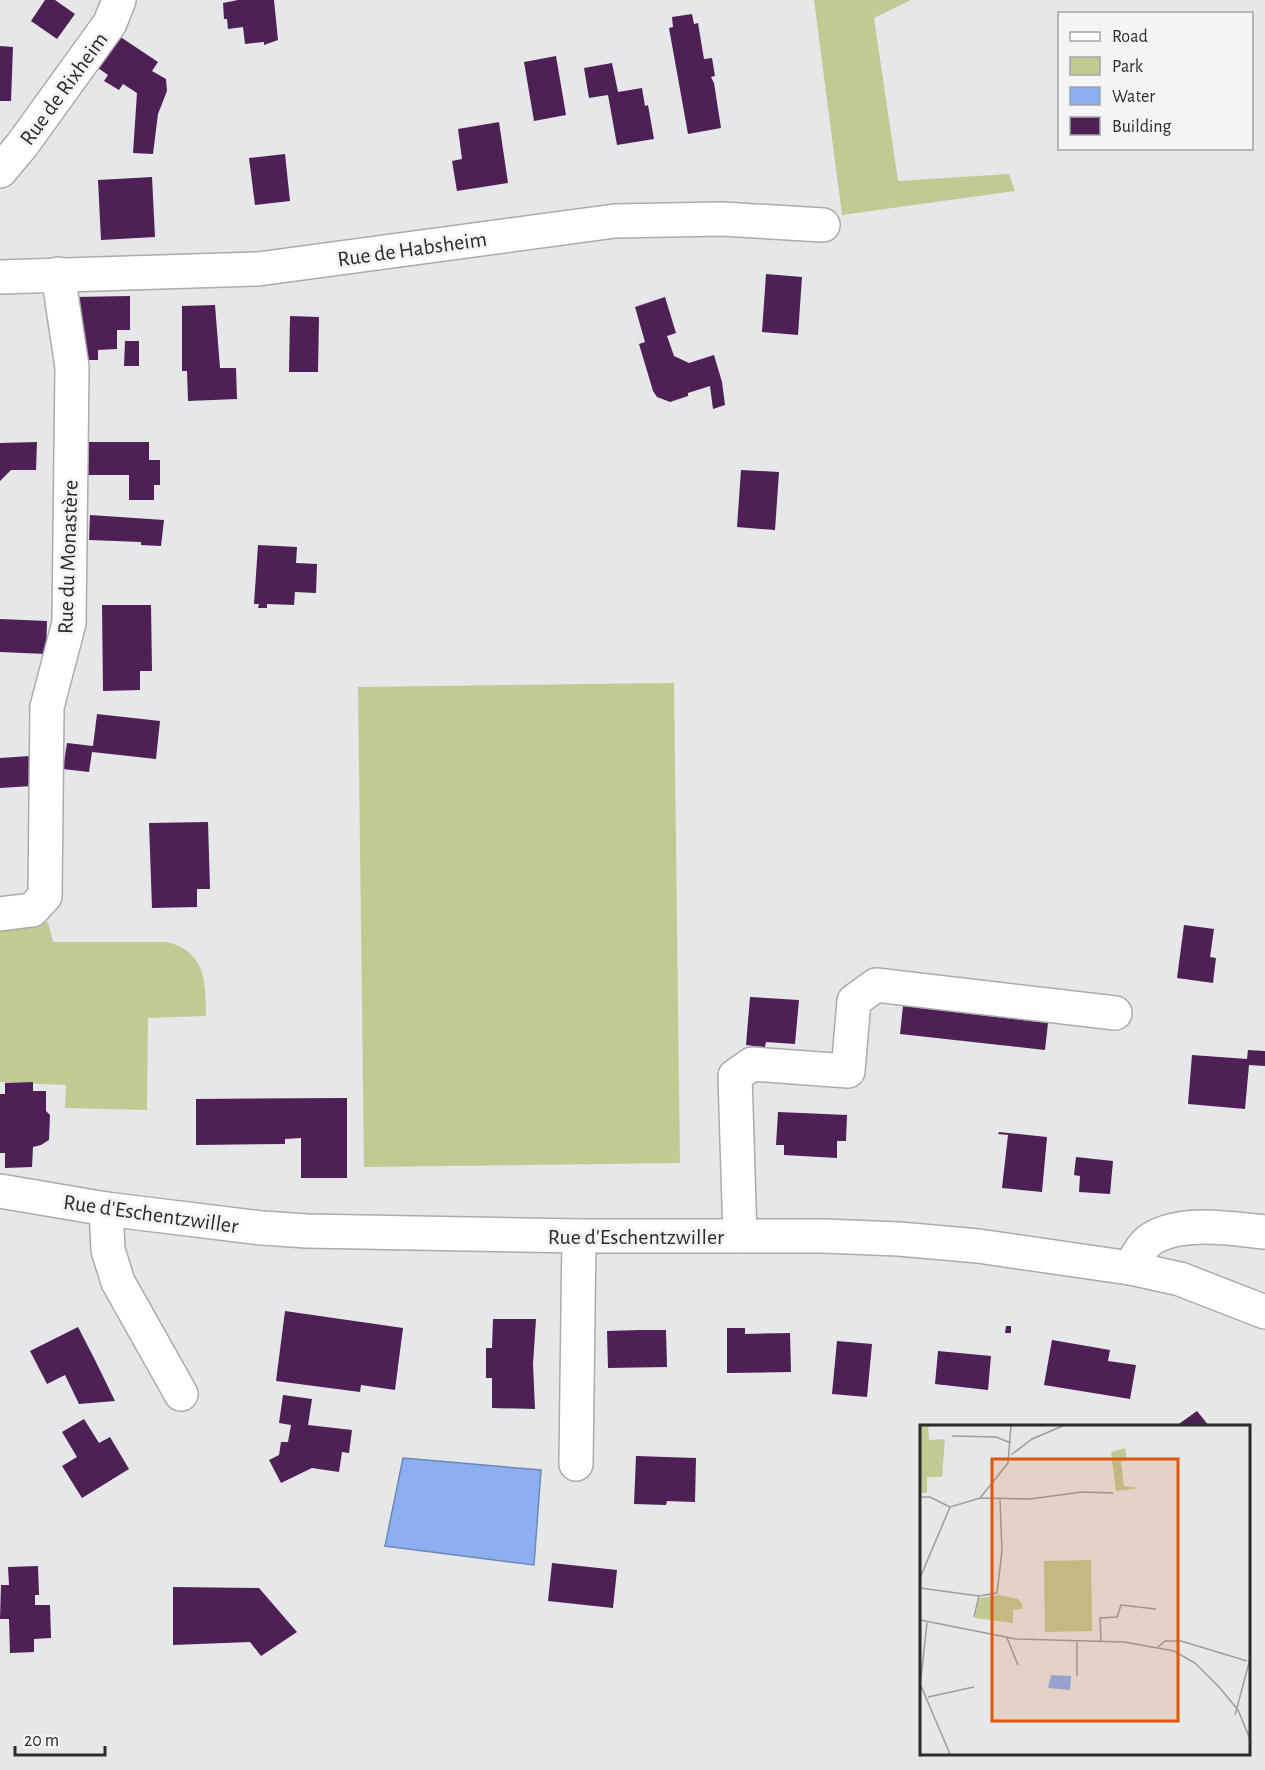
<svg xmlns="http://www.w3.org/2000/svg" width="1265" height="1770" viewBox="0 0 1265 1770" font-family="'Alegreya Sans',sans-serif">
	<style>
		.green { fill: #c0cb94 }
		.water { fill: #8caff2; stroke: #6f87b6; stroke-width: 1.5 }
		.building { fill: #4f2056 }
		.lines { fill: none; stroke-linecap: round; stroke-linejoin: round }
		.minor-casing { stroke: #a9abac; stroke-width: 36 }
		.major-casing { stroke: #a9abac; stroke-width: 36 }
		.minor { stroke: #fff; stroke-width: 33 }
		.major { stroke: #fff; stroke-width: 33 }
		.labels { text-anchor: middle; stroke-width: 6; stroke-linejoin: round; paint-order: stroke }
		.street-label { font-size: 22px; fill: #2a2b2b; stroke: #f3f4f6 }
		.inset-road { fill: none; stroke: #9b9c9c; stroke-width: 1.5 }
		.view { fill: #de570e; fill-opacity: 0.15; stroke: #de570e; stroke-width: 3 }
		.inset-edge { fill: none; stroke: #2a2b2b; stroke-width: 3 }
	</style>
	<rect width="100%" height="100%" fill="#e6e7e8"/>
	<g class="green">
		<polygon points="814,0 911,0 874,18 898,181 1009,174 1015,191 842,215"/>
		<polygon points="674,683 680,1163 364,1167 358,687"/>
		<path d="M48 922 53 942H166C205 950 206 982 206 1016L148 1018 147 1110 65 1108 66 1085 0 1082V928Z"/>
	</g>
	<polygon class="water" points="403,1458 541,1470 534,1565 385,1546"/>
	<g class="building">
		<polygon points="45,0 55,0 75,14 57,39 31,21"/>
		<polygon points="238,0 274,0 278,40 264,45 264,42 245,44 243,27 228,29 227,19 224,19 223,3"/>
		<polygon points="692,14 694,24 698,23 704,59 712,58 715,76 711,77 714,83 721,128 688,134 669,28 673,27 672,17"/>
		<polygon points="119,36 158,62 152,71 166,79 167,91 158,114 153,154 133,153 137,93 123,84 119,90 104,81 108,75 98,68"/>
		<polygon points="0,46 13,47 11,101 0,101"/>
		<polygon points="556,56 566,115 534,121 524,62"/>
		<polygon points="612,63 618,92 642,88 645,106 648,105 654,139 617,145 608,95 589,98 584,68"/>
		<polygon points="499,122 508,183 457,191 452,161 462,159 458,129"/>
		<polygon points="285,154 290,201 255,205 249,158"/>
		<polygon points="152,177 155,237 101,240 98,180"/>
		<polygon points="766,274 802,277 798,335 762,332"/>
		<polygon points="130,296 130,330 117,330 117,349 98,350 98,360 87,360 86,340 76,331 75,297"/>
		<polygon points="665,297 676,333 667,336 674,356 689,363 714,355 722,382 725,405 713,409 710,386 688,393 688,396 670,402 657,397 653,391 639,344 645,342 635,307"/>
		<polygon points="215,305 220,368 236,368 237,399 188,401 187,371 182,371 182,306"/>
		<polygon points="290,316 319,317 318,372 289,372"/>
		<polygon points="125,341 139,341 139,366 124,366"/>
		<polygon points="37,442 36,470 11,470 0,481 0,443"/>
		<polygon points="84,442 149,442 149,460 160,460 160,485 154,485 154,500 129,500 129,475 84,475"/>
		<polygon points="741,470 779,472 775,530 737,527"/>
		<polygon points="90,515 164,520 161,546 141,545 141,542 89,540"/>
		<polygon points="258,545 297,547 296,563 317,564 316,593 295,592 294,605 267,604 267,608 258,608 259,604 254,604"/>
		<polygon points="102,605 151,605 152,671 140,671 140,690 103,691"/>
		<polygon points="0,619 47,621 46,654 0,652"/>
		<polygon points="97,714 160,721 156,759 92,752 89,772 63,769 67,743 93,746"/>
		<polygon points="30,756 32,786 0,788 0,758"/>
		<polygon points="208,822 210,889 197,889 197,907 152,908 149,823"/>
		<polygon points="1184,925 1214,929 1210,957 1216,958 1213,983 1177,978"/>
		<polygon points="750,997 799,1000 795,1044 766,1042 765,1047 746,1045"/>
		<polygon points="903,1006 1048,1023 1045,1050 900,1034"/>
		<polygon points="1248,1050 1265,1051 1265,1066 1249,1065 1245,1109 1188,1104 1192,1055 1247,1059"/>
		<polygon points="33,1082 33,1091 46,1091 46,1111 50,1115 49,1140 41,1145 33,1147 32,1167 5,1168 5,1153 0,1153 0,1094 5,1094 5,1083"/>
		<polygon points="347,1098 347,1178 301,1178 301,1138 285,1139 285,1144 196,1145 196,1099"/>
		<polygon points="778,1112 847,1115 846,1141 837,1141 837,1158 784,1155 784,1145 776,1145"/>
		<polygon points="999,1132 1047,1137 1042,1192 1002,1188 1008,1135 998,1134"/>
		<polygon points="1076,1157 1113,1161 1110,1194 1079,1192 1080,1176 1074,1175"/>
		<polygon points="285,1311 403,1328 395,1390 361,1385 360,1392 276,1381"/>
		<polygon points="493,1319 536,1319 533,1364 535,1409 492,1408 492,1378 486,1378 486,1348 492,1348"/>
		<polygon points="1006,1326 1011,1326 1011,1333 1005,1333"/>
		<polygon points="78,1327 95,1360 115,1401 79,1404 65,1375 47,1384 30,1351"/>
		<polygon points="727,1328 745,1328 745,1334 790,1333 791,1372 727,1373"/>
		<polygon points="640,1330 666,1330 667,1367 608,1368 607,1331"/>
		<polygon points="1052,1340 1110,1350 1108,1361 1136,1365 1130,1399 1044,1385"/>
		<polygon points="837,1341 872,1344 867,1397 832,1394"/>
		<polygon points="938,1351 991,1356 988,1390 935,1384"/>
		<polygon points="283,1395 312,1399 308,1425 352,1430 349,1453 342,1452 339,1472 312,1468 281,1483 269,1460 279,1455 281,1442 288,1442 291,1425 279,1423"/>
		<polygon points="1197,1411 1209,1426 1176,1426"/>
		<polygon points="84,1419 99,1443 110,1437 129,1469 82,1498 62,1466 77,1457 62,1432"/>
		<polygon points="636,1456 696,1458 695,1502 667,1501 666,1505 634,1504"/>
		<polygon points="552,1563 617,1570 613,1608 548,1601"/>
		<polygon points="38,1566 39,1595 35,1595 35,1605 50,1605 51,1638 34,1639 34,1652 10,1653 9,1619 0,1619 1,1585 9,1585 8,1567"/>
		<polygon points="173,1587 259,1588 297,1632 261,1656 250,1642 173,1645"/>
	</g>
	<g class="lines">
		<g class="minor-casing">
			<g id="minor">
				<polyline points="0,171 22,145 110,23 119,0"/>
				<polyline points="0,277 258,269 615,221 722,219 823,225"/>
				<polyline points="0,914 32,910 45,896 47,707 69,623 72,367 58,274"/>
				<polyline points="106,1209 108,1250 118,1282 181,1394"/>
				<polyline points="740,1236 735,1076 752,1064 848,1071 854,1001 876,985 1115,1013"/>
				<path d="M1130 1268C1137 1257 1142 1244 1153 1238 1182 1220 1233 1229 1265 1232"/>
				<polyline points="576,1464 579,1236"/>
			</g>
		</g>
		<g class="major-casing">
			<polyline id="major" points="0,1191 106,1209 262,1228 307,1231 579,1236 823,1236 899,1239 978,1246 1130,1268 1180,1279 1265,1312"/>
		</g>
		<use href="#minor" class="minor"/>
		<use href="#major" class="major"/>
	</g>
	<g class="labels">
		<g class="street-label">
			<text transform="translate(63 88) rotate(-54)" y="8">Rue de Rixheim</text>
			<text transform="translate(412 248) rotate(-8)" y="8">Rue de Habsheim</text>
			<text transform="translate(67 557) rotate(-88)" y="8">Rue du Monastère</text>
			<text transform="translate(151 1213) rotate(8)" y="8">Rue d'Eschentzwiller</text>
			<text x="636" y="1244">Rue d'Eschentzwiller</text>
		</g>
	</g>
	<g transform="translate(920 1425)">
		<rect width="330" height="330" fill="#e6e7e8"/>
		<path d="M0 0H8L9 15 25 14 22 52H7V68H0ZM205 23 207 34 201 37 204 61 221 63 196 66 191 27ZM171 135 172 206 125 207 124 136ZM79 170 98 174 102 179V184L93 185V198L55 193 59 173Z" fill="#c0cb94"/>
		<path d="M131 250 151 251 150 265 128 263Z" fill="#8caff2"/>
		<path class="inset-road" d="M32 11 76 12 91 18M91 30 112 14 145 0M0 72H10L30 82M60 73 110 74 162 67 193 68M0 153 30 82 60 73 88 38 91 0M0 163 59 171 77 168 82 126 80 75M54 192 59 171M0 195 96 214 204 217 254 226 275 238 300 263 318 285 330 314M87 213 98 240M181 217 180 193 197 192 201 180 236 184M238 222 245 216H261L327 236M157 251V217M1 261 30 329M0 262 7 198M8 272 54 262M315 290 330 234"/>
		<path class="view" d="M72 34H258V296H72Z"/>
		<rect width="330" height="330" class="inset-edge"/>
	</g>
	<rect x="1058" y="12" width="195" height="138" fill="#f3f4f6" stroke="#a3a4a5" stroke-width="1.5"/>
	<rect x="1070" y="32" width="30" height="9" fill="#ffffff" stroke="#a3a4a5" stroke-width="1.5"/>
	<text x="1112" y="42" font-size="18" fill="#2a2b2b">Road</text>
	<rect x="1070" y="57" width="30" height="18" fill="#c0cb94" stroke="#a3a4a5" stroke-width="1.5"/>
	<text x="1112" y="72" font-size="18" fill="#2a2b2b">Park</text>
	<rect x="1070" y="87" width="30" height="18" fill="#8caff2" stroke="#a3a4a5" stroke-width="1.5"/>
	<text x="1112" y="102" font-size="18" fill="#2a2b2b">Water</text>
	<rect x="1070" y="117" width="30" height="18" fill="#4f2056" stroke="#a3a4a5" stroke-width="1.5"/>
	<text x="1112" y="132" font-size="18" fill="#2a2b2b">Building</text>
	<path d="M15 1746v9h90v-9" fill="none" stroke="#2a2b2b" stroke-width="3"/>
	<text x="24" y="1746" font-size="18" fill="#2a2b2b" stroke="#f3f4f6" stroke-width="4.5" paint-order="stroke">20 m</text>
</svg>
